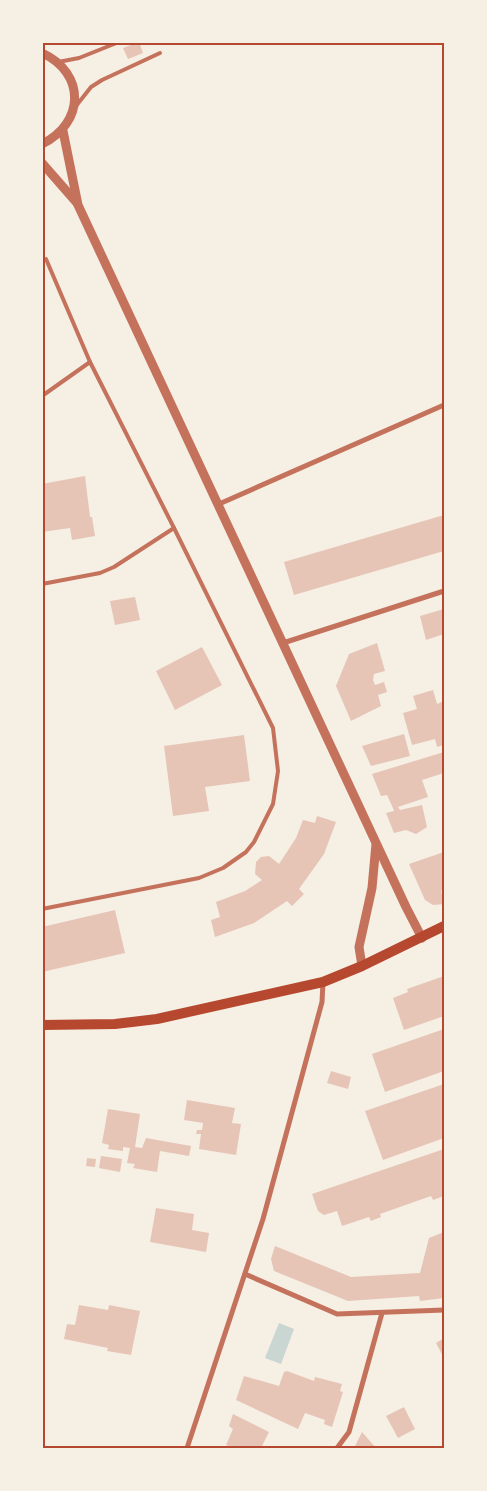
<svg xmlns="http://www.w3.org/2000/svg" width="487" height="1491" viewBox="0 0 487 1491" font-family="Ubuntu,sans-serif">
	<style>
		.water { fill: #c9d6d2 }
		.building { fill: #e6c5b7 }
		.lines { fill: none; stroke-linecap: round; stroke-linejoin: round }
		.service { stroke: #c5725c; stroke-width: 4 }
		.minor { stroke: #c5725c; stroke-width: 5 }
		.tertiary { stroke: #c5725c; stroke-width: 9 }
		.secondary { stroke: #b5482f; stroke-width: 10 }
		.neatline { fill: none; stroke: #b5482f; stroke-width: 2 }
	</style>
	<rect width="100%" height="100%" fill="#f6efe4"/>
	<polygon class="water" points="279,1323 294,1329 281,1364 265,1358"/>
	<g class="building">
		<polygon points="139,42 143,53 128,59 123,48"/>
		<polygon points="85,476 90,517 92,517 95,536 72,540 70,528 42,532 42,484"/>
		<polygon points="444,515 444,551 294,595 284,562"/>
		<polygon points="135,597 140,620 115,625 110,601"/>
		<polygon points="444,609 444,634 426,640 420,616"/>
		<polygon points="377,643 385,671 374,674 373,680 375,685 384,682 387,692 378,695 381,706 351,721 336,686 349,654"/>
		<polygon points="202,647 222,685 175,710 156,671"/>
		<polygon points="433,690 437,704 444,701 444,745 437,747 435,739 412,745 403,713 417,709 413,696"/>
		<polygon points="404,734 410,756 371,766 362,746"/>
		<polygon points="244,735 250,781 205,787 209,811 173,816 164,746"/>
		<polygon points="444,752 444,773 422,780 428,797 398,807 400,810 422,805 427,827 416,834 406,830 394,833 386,813 394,811 393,808 387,795 381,796 372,774"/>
		<polygon points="317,816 336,822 324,854 299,889 304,894 292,906 287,901 254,923 215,937 211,920 220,917 216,902 245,891 262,880 255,874 256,862 261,857 269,856 279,864 296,838 303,820 315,823"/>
		<polygon points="444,852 444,889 441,891 444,904 433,905 425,900 409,864"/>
		<polygon points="115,910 125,953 42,972 42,927"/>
		<polygon points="444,976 444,1016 404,1030 393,998 408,992 407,989"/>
		<polygon points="444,1029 444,1071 385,1092 372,1054"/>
		<polygon points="331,1071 351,1077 348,1089 327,1083"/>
		<polygon points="444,1084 444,1138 383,1160 365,1111"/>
		<polygon points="187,1100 235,1108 232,1123 241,1124 236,1155 199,1149 201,1134 196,1134 197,1130 202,1130 203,1123 184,1120"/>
		<polygon points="108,1109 140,1114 135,1147 142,1148 146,1138 191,1146 189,1156 160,1151 157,1172 133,1168 135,1164 127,1163 130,1148 123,1147 123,1151 108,1149 109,1145 102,1143"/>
		<polygon points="444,1149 444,1196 433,1200 431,1196 380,1214 381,1217 371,1221 369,1217 342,1226 337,1211 324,1215 318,1211 312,1194"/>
		<polygon points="101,1156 122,1159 120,1172 99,1168"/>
		<polygon points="87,1158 96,1159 95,1167 86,1166"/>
		<polygon points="156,1208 194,1214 192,1230 209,1233 206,1252 150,1242"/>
		<polygon points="444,1232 444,1298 420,1301 419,1296 348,1301 274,1271 271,1259 275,1246 351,1277 420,1273 429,1238"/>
		<polygon points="79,1305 108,1310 109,1305 140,1311 131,1355 107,1351 108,1348 64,1339 67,1324 75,1325"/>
		<polygon points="444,1338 444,1358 436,1343"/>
		<polygon points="287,1371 314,1381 315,1377 342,1384 340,1391 343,1392 332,1427 324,1424 325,1420 305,1413 298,1429 236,1400 244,1376 279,1386 284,1372"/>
		<polygon points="404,1407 415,1429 398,1438 386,1416"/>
		<polygon points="233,1414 269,1432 261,1448 234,1448 226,1445 233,1429 229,1426"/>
		<polygon points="362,1432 376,1448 354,1448"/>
	</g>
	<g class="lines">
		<g class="service">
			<polyline points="58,62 79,58 119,42"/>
			<polyline points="76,106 91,87 102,80 160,53"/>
			<polyline points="46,259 90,362"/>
			<polyline points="42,396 90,362 174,528"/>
			<polyline points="42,584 100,573 114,567 174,528 273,728 278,771 273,804 254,842 246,852 223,868 199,878 42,909"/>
		</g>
		<g class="minor">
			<polyline points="219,504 444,405"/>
			<polyline points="283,643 444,591"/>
			<polyline points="245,1274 337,1314 444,1310"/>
			<polyline points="187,1448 263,1219 322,1002 323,982"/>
			<polyline points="337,1448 349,1432 382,1313"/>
		</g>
		<g class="tertiary">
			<path d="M42 53C86 73 85 123 42 144"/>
			<polyline points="63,131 78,205 406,907 422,938"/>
			<polyline points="42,163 77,203"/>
			<polyline points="362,966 359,947 372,888 376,844"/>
		</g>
		<polyline class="secondary" points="42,1025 115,1024 157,1019 323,982 362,966 444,926"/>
	</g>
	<rect width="487" height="1491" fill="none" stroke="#f6efe4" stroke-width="88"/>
	<rect x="44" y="44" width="399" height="1403" class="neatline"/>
</svg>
